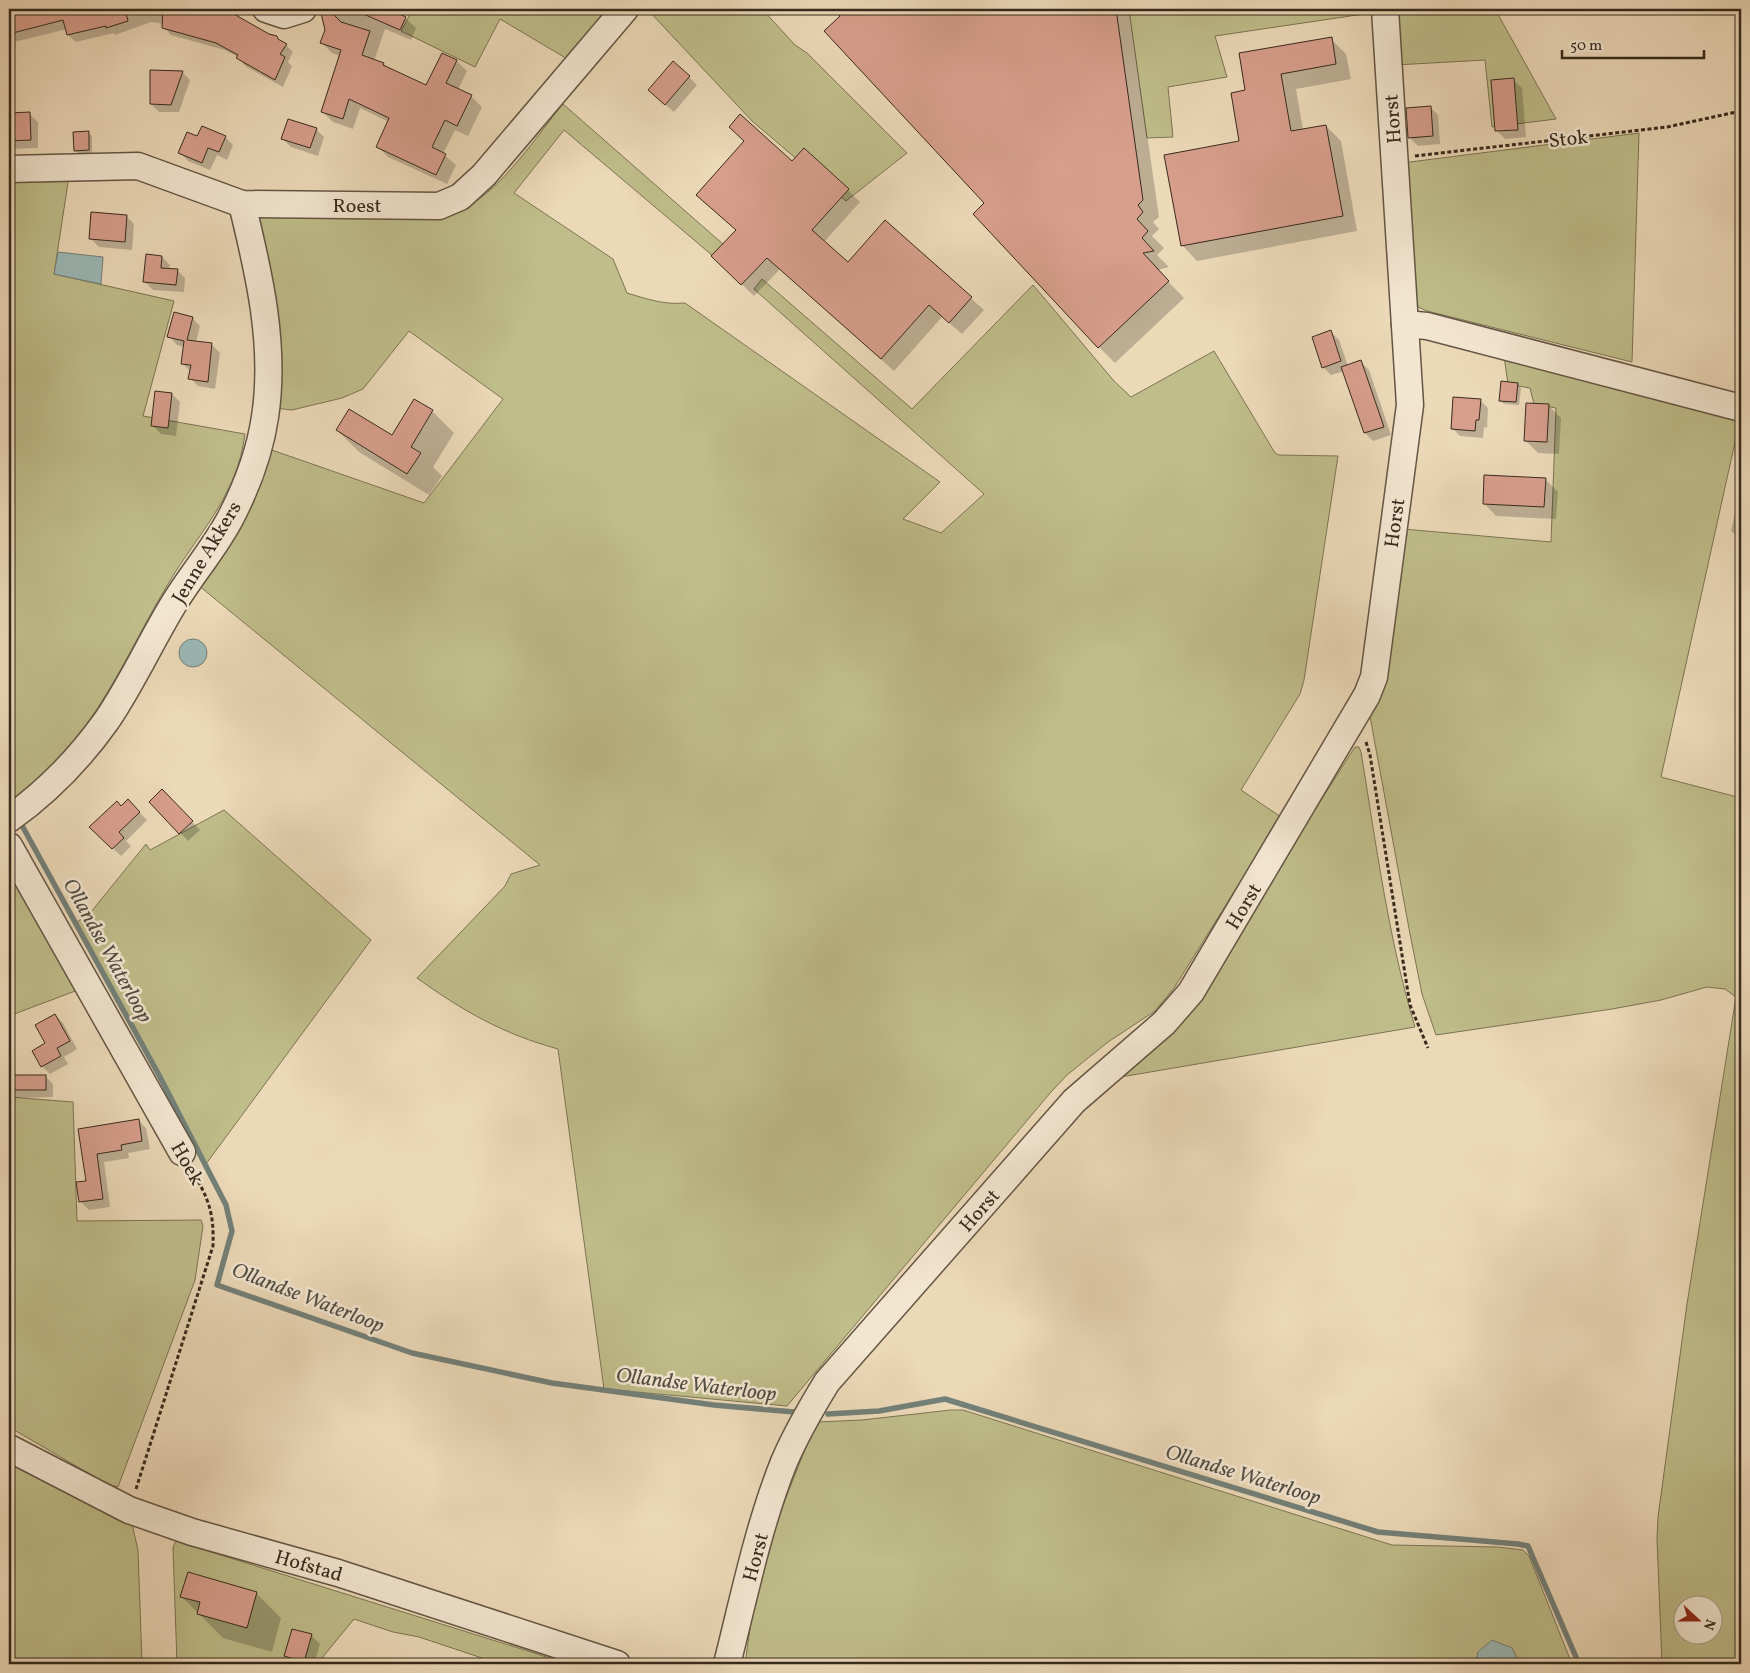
<svg xmlns="http://www.w3.org/2000/svg" width="1750" height="1673" viewBox="0 0 1750 1673" font-family="Vollkorn,serif">
	<style>
		.green { fill: #bfbd8a; stroke: #7b7454; fill-rule: evenodd }
		.water { fill: #9bb9b7; stroke: #738079 }
		.shadow { fill: #0003 }
		.lines { fill: none; stroke-linecap: round; stroke-linejoin: round }
		.stream { stroke: #738079; stroke-width: 5.5 }
		.building { fill: #d79e8c; stroke: #372a1d }
		.minor-casing { stroke: #645644; stroke-width: 29 }
		.path { stroke: #372a1d; stroke-width: 3; stroke-dasharray: 4 2.5; stroke-linecap: butt }
		.minor { stroke: #f3e6d1; stroke-width: 26 }
		.labels { text-anchor: middle; stroke-width: 5; stroke-linejoin: round; paint-order: stroke }
		.street-label { font-size: 20px; fill: #372a1d; stroke: #f3e6d1 }
		.water-label { font-size: 21px; font-style: italic; fill: #504e44; stroke: #f3e6d1 }
	</style>
	<rect width="100%" height="100%" fill="#ecd9b8"/>
	<filter id="stains"><feTurbulence type="fractalNoise" baseFrequency=".004" numOctaves="4"/><feColorMatrix values="0 0 0 0 .2 0 0 0 0 .09 0 0 0 0 .02 0 0 0 .5 -.17"/></filter>
	<radialGradient id="worn" r=".72"><stop offset=".6" stop-color="#630" stop-opacity="0"/><stop offset="1" stop-color="#630" stop-opacity=".3"/></radialGradient>
	<g class="green">
		<polygon points="413,9 613,9 569,60 500,19 475,67 401,31"/>
		<polygon points="647,9 762,9 795,45 807,53 907,153 846,201 752,121"/>
		<polygon points="1129,9 1364,9 1364,14 1215,36 1227,77 1168,87 1173,137 1147,138"/>
		<polygon points="1392,9 1495,9 1556,119 1492,127 1485,60 1395,65"/>
		<path d="M563 104 724 245 713 256 564 130 514 193 613 259 627 293C647 299 664 305 685 303L940 482 903 519 941 533 984 494 754 289 762 279 912 409 1033 285 1114 381 1131 397 1214 351 1275 453 1279 455 1338 456 1304 680 1300 694 1241 790 1281 817 1174 988 1155 1011 1108 1042 1067 1075 1051 1092 787 1406 604 1389 558 1049C503 1034 463 1011 417 978L505 886 511 874 540 865 198 585 269 449 424 503 503 399 409 331 363 389 342 398 292 410 275 408 250 214 467 207C505 185 535 138 563 104Z"/>
		<polygon points="1639,133 1632,362 1427,311 1416,306 1402,163"/>
		<path d="M69 176 54 274 174 301 143 416 245 434C237 497 198 533 168 584 140 630 118 681 86 725 63 756 37 781 9 808V178Z"/>
		<path d="M1504 356 1741 415 1661 777 1741 798V1664H1662L1657 1538 1658 1517 1687 1304 1736 997 1725 989 1707 987 1661 1000 1612 1009 1436 1035 1422 994 1410 934 1369 711 1403 529 1551 542 1556 408 1534 404 1530 388 1508 384ZM1682 1606H1712V1636H1682Z"/>
		<path d="M1355 747H1359L1361 752C1376 843 1388 937 1415 1027L1109 1079 1137 1051 1293 844Z"/>
		<polygon points="224,810 371,940 206,1164 77,922 91,912 146,844 150,850"/>
		<polygon points="9,865 78,990 9,1016"/>
		<polygon points="9,1097 73,1102 77,1221 201,1220 203,1226 195,1280 118,1487 107,1484 9,1427"/>
		<polygon points="951,1410 963,1410 1392,1545 1498,1547 1523,1550 1529,1556 1572,1664 1520,1664 1512,1648 1478,1652 1476,1664 745,1664 753,1607 766,1547 816,1422 862,1420"/>
		<polygon points="9,1456 132,1524 138,1550 142,1664 9,1664"/>
		<polygon points="176,1541 531,1652 568,1664 500,1664 419,1637 393,1632 354,1619 317,1664 177,1664 173,1547"/>
	</g>
	<g class="water">
		<polygon points="58,252 103,257 101,284 54,274"/>
		<circle cx="193" cy="653" r="14"/>
		<polygon points="1492,1640 1512,1648 1520,1664 1476,1664 1478,1652"/>
	</g>
	<g class="shadow">
		<polygon points="9,9 222,9 269,35 272,34 286,45 293,52 288,62 292,66 283,87 245,66 238,57 225,50 171,35 164,27 164,24 151,22 115,35 114,33 76,42 68,35 67,29 10,43"/>
		<polygon points="343,9 391,9 390,11 405,18 416,28 411,40 385,29 374,61 384,64 389,69 427,87 457,61 467,71 458,90 471,96 482,107 468,136 455,130 443,154 456,165 447,184 388,157 377,146 389,122 360,108 353,129 333,122 323,112 340,56 332,53 322,43 326,30 322,13 341,15"/>
		<polygon points="835,9 1129,9 1159,217 1153,222 1159,229 1152,236 1164,248 1157,255 1169,267 1157,270 1184,298 1115,363 1099,347"/>
		<polygon points="1331,39 1346,54 1351,79 1296,89 1303,130 1326,126 1341,141 1357,231 1197,261 1182,245 1240,142 1246,91"/>
		<polygon points="182,72 190,80 179,112 159,112 151,104"/>
		<polygon points="689,77 697,85 674,112 657,98"/>
		<polygon points="1514,80 1522,88 1526,137 1505,139 1497,131"/>
		<polygon points="1430,107 1438,115 1440,144 1418,146 1409,137"/>
		<polygon points="9,114 29,114 38,122 38,148 9,149"/>
		<polygon points="316,129 324,137 318,156 291,147 283,139"/>
		<polygon points="88,133 92,136 92,153 79,154 75,150"/>
		<polygon points="225,137 233,145 227,160 217,155 210,170 188,161 180,152 198,138"/>
		<polygon points="792,162 848,190 860,202 824,242 848,264 885,222 984,310 962,334 942,317 894,371 780,269 754,296 725,268 737,231 698,195"/>
		<polygon points="126,216 134,224 132,250 99,247 91,239"/>
		<polygon points="162,257 170,265 169,270 177,270 185,278 184,292 153,290 145,282"/>
		<polygon points="192,318 200,326 196,342 212,345 220,353 215,389 198,386 190,378 191,372 182,363 185,347 177,345 169,336"/>
		<polygon points="1331,332 1339,340 1348,366 1361,362 1369,370 1391,435 1373,441 1365,433 1344,371 1331,375 1323,367"/>
		<polygon points="1517,384 1521,388 1519,405 1504,404 1500,401"/>
		<polygon points="172,394 180,402 176,436 161,434 153,426"/>
		<polygon points="414,400 432,411 454,433 433,467 442,476 429,495 359,452 337,430 392,437"/>
		<polygon points="1480,400 1488,408 1487,428 1484,427 1483,438 1460,436 1452,428"/>
		<polygon points="1548,405 1561,418 1559,454 1538,453 1526,441"/>
		<polygon points="1545,479 1558,492 1556,519 1496,516 1484,503"/>
		<polygon points="1741,485 1741,540 1731,531"/>
		<polygon points="170,799 200,830 188,841 151,802"/>
		<polygon points="128,801 147,820 126,841 131,846 121,856 91,827"/>
		<polygon points="55,1015 63,1023 77,1049 64,1057 68,1064 50,1074 42,1066"/>
		<polygon points="9,1076 45,1076 53,1084 53,1097 13,1098 9,1094"/>
		<polygon points="138,1120 146,1128 150,1149 128,1153 129,1158 104,1162 110,1207 89,1210 81,1202 88,1182 79,1130"/>
		<polygon points="256,1593 281,1618 272,1652 223,1638 182,1597"/>
		<polygon points="293,1630 312,1636 320,1644 314,1664 294,1663 286,1655"/>
	</g>
	<g class="lines">
		<g class="stream">
			<polyline points="19,820 160,1077 226,1205 232,1231 217,1285 412,1353 552,1383 714,1405 794,1412"/>
			<polyline points="828,1414 879,1411 945,1399 1378,1532 1518,1544 1528,1546 1579,1664"/>
		</g>
	</g>
	<g class="building">
		<polygon points="9,9 125,9 128,21 106,28 106,26 67,35 63,20 9,34"/>
		<polygon points="163,9 225,9 269,34 277,36 278,39 287,44 280,54 285,57 275,80 236,58 238,55 216,43 162,28"/>
		<polygon points="320,9 328,9 341,22 370,31 362,55 384,63 383,65 426,85 442,53 457,60 446,83 472,95 457,126 445,120 432,147 446,154 436,175 376,147 389,118 349,99 343,119 321,112 341,50 320,43 325,30"/>
		<polygon points="352,9 388,9 406,17 400,30"/>
		<polygon points="833,9 1116,9 1143,200 1138,205 1143,212 1137,219 1148,231 1142,238 1154,251 1143,253 1169,281 1098,348 973,214 984,203 824,31 840,16"/>
		<polygon points="1332,37 1336,64 1281,74 1291,131 1326,125 1343,216 1181,246 1164,155 1239,141 1231,93 1245,90 1239,53"/>
		<polygon points="673,61 690,76 665,105 648,90"/>
		<polygon points="150,70 183,71 171,105 150,104"/>
		<polygon points="1514,78 1518,130 1495,131 1491,80"/>
		<polygon points="1431,106 1433,136 1408,138 1406,108"/>
		<polygon points="30,112 31,140 9,141 9,113"/>
		<polygon points="740,114 792,161 804,148 849,189 812,230 848,262 885,220 972,297 949,323 929,305 881,359 767,258 741,285 711,256 736,230 696,195 744,141 729,127"/>
		<polygon points="288,119 317,128 310,148 281,139"/>
		<polygon points="202,126 226,136 219,152 208,148 202,163 178,153 187,132 197,136"/>
		<polygon points="89,131 89,150 74,151 73,132"/>
		<polygon points="91,212 127,215 125,242 89,239"/>
		<polygon points="146,254 162,256 161,268 178,269 176,285 143,282"/>
		<polygon points="174,312 193,317 187,340 212,343 208,382 188,379 191,365 181,364 184,341 167,337"/>
		<polygon points="1331,330 1341,361 1322,368 1312,337"/>
		<polygon points="1361,360 1384,427 1364,433 1341,367"/>
		<polygon points="1501,381 1518,383 1516,402 1499,401"/>
		<polygon points="155,391 172,393 168,428 151,426"/>
		<polygon points="1453,397 1481,399 1479,420 1476,420 1475,431 1451,429"/>
		<polygon points="414,399 433,410 411,447 421,453 407,474 336,430 349,409 392,435"/>
		<polygon points="1526,403 1549,404 1547,442 1524,441"/>
		<polygon points="1484,475 1546,478 1544,507 1483,504"/>
		<polygon points="162,789 193,821 179,834 149,802"/>
		<polygon points="128,799 140,812 119,832 124,838 112,849 89,827 117,801 121,806"/>
		<polygon points="55,1014 70,1041 57,1048 61,1056 41,1067 32,1051 45,1043 35,1025"/>
		<rect x="9" y="1075" width="37" height="15"/>
		<polygon points="139,1119 142,1141 121,1145 122,1150 97,1154 103,1199 79,1202 76,1182 86,1181 78,1129"/>
		<polygon points="188,1572 257,1592 247,1628 197,1614 200,1602 180,1597"/>
		<polygon points="292,1629 312,1634 304,1662 284,1656"/>
	</g>
	<g class="lines">
		<g class="minor-casing">
			<g id="minor">
				<polyline points="266,9 284,15 303,9"/>
				<polyline points="9,169 138,166 242,204 439,206 460,197 484,175 625,9"/>
				<polyline points="1405,324 1427,326 1741,408"/>
				<path d="M9 819C47 792 80 758 107 720 132 683 150 643 173 605 191 575 215 548 231 517 247 486 260 451 265 417 276 346 259 273 242 204"/>
				<polyline points="9,846 182,1152"/>
				<polyline points="9,1448 129,1510 192,1532 338,1573 617,1664"/>
				<path d="M727 1664C744 1597 758 1527 784 1462 796 1434 811 1408 827 1382L1074 1101 1164 1023 1191 992 1367 695 1374 677 1410 405 1385 9"/>
			</g>
		</g>
		<g class="path">
			<polyline points="1415,156 1667,127 1741,111"/>
			<polyline points="1366,742 1370,755 1410,1005 1428,1048"/>
			<path d="M136 1489 213 1246C214 1212 209 1200 192 1170"/>
		</g>
		<use href="#minor" class="minor"/>
	</g>
	<g class="labels">
		<g class="street-label">
			<text transform="translate(1392 119) rotate(-94)" y="7">Horst</text>
			<text transform="translate(1568 138) rotate(-7)" y="7">Stok</text>
			<text x="357" y="212">Roest</text>
			<text transform="translate(1394 523) rotate(-82)" y="7">Horst</text>
			<text transform="translate(206 552) rotate(-59)" y="7">Jenne Akkers</text>
			<text transform="translate(1243 906) rotate(-59)" y="7">Horst</text>
			<text transform="translate(188 1163) rotate(60)" y="7">Hoek</text>
			<text transform="translate(979 1210) rotate(-49)" y="7">Horst</text>
			<text transform="translate(755 1557) rotate(-75)" y="7">Horst</text>
			<text transform="translate(309 1565) rotate(16)" y="7">Hofstad</text>
		</g>
		<g class="water-label">
			<text transform="translate(108 950) rotate(61)" y="7">Ollandse Waterloop</text>
			<text transform="translate(308 1297) rotate(21)" y="7">Ollandse Waterloop</text>
			<text transform="translate(696 1384) rotate(7)" y="7">Ollandse Waterloop</text>
			<text transform="translate(1243 1474) rotate(17)" y="7">Ollandse Waterloop</text>
		</g>
	</g>
	<rect width="1750" height="1673" fill="none" stroke="#ecd9b8" stroke-width="30"/>
	<rect x="10" y="10" width="1730" height="1653" fill="none" stroke="#372a1d" stroke-width="2.5"/>
	<rect x="15" y="15" width="1720" height="1643" fill="none" stroke="#372a1d"/>
	<g transform="translate(1698 1620) rotate(111)"><circle r="24" fill="#f3e6d1" stroke="#a89b89"/>
	<path d="M0-4L9 19L0 12L-9 19Z" fill="#8f2418"/>
	<text y="-8" font-size="14" font-weight="bold" text-anchor="middle" fill="#372a1d">N</text>
	</g>
	<path d="M1562 50v8h142v-8" fill="none" stroke="#372a1d" stroke-width="2.5"/>
	<text x="1570" y="50" font-size="15" fill="#372a1d" stroke="#f3e6d1" stroke-width="4" paint-order="stroke">50 m</text>
	<rect width="100%" height="100%" filter="url(#stains)"/>
	<rect width="100%" height="100%" fill="url(#worn)"/>
</svg>
